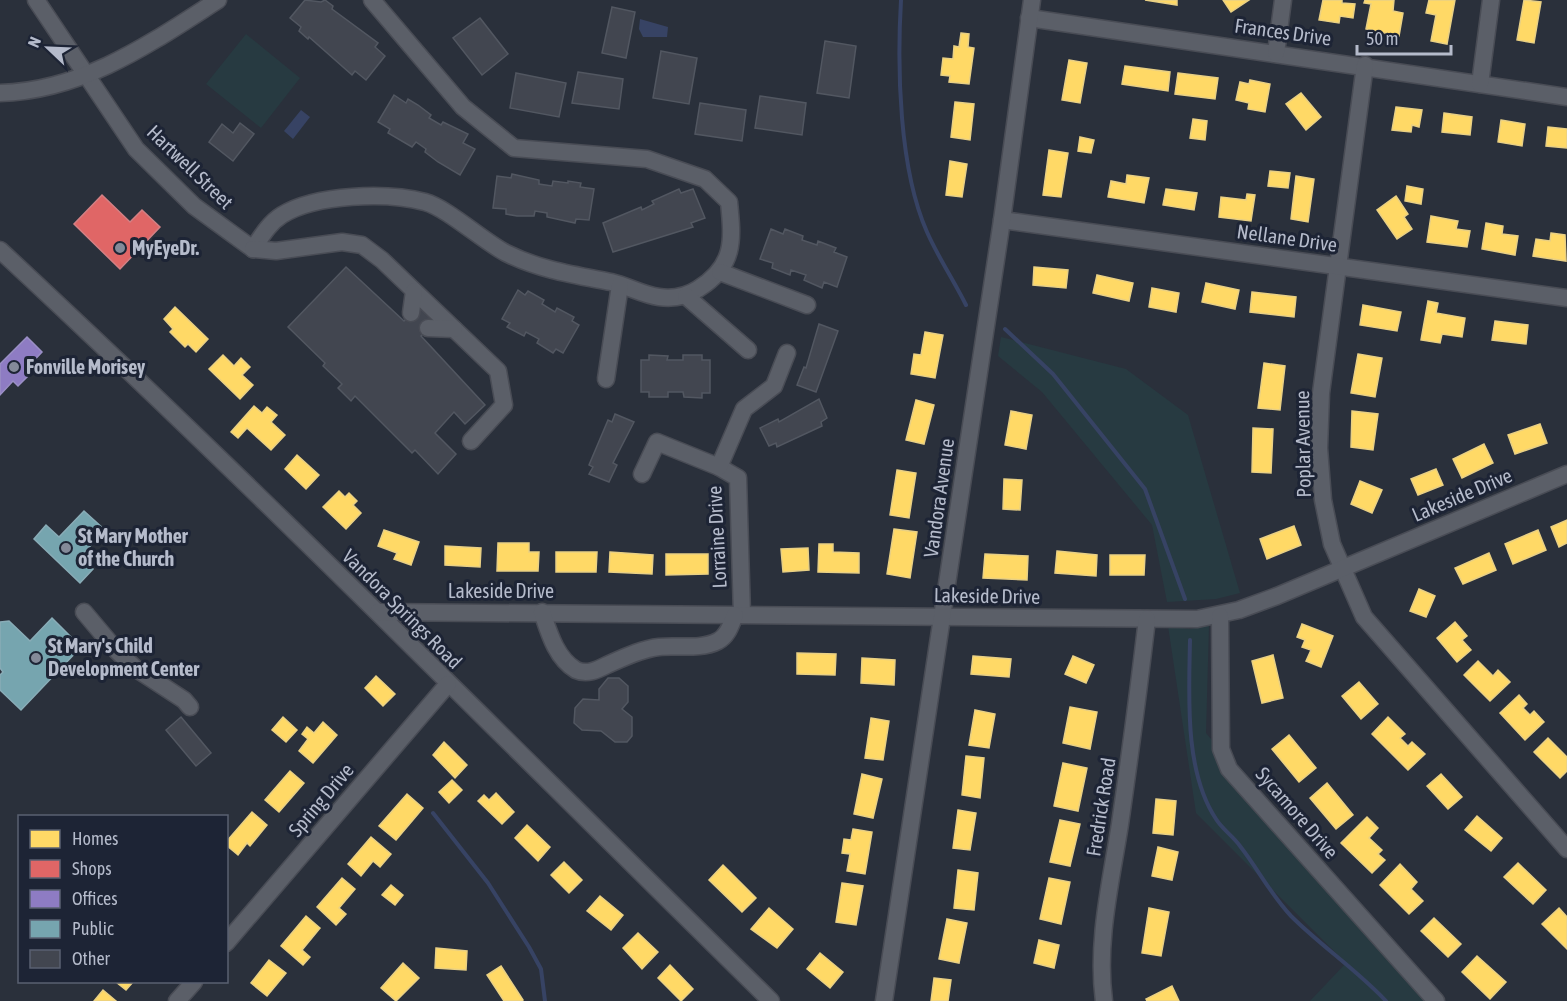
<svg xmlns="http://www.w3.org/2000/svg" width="1567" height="1001" viewBox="0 0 1567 1001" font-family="'Asap Condensed',sans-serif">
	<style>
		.green { fill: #273a41 }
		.water { fill: #374364 }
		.homes { fill: #ffd966; stroke: #e9d084; stroke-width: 1.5 }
		.shops { fill: #e06666; stroke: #d38084; stroke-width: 1.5 }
		.offices { fill: #8e7cc3; stroke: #9a8fc5; stroke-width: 1.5 }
		.public { fill: #76a5af; stroke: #89acb7; stroke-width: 1.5 }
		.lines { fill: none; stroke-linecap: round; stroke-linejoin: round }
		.stream { stroke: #374364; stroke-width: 4 }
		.building { fill: #424650; stroke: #525761; stroke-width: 1.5 }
		.minor-casing { stroke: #494c55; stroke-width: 19 }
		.minor { stroke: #5b5f68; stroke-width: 16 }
		.poi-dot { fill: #848a99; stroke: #1d2435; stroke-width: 2 }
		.labels { text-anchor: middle; stroke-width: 6; stroke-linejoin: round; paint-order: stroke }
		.street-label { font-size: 20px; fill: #b5bbcb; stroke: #1d2435 }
		.poi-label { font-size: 20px; font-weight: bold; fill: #b5bbcb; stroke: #1d2435; text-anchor: start }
	</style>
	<rect width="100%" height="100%" fill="#2a303b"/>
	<g class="green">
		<polygon points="246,34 300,78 261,128 206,84"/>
		<polygon points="1001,337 1126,369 1188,415 1240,593 1216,599 1167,602 1152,525 1042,392 998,356"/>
		<polygon points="1209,625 1206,733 1427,1001 1310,1001 1346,963 1196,813 1168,626 1190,629"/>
	</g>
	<g class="water">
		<polygon points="640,19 668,27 667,37 643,37 639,29"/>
		<polygon points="301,110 310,117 293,139 284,131"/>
	</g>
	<g class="homes">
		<polygon points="1145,0 1177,0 1177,5"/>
		<polygon points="1223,0 1249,0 1231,12"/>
		<polygon points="1323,0 1342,0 1342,3 1355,4 1353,18 1340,16 1339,23 1319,20"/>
		<polygon points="1365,0 1394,0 1393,11 1403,13 1399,36 1366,29 1371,4 1364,3"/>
		<polygon points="1429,0 1455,0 1447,44 1431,41 1436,15 1426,13"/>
		<polygon points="1524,0 1541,2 1534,43 1517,40"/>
		<polygon points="961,33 969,34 968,47 974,48 969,84 949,82 950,76 941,75 943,58 953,59 954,46 959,47"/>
		<polygon points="1069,60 1087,63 1080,103 1062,100"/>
		<polygon points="1125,66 1170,72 1168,91 1122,84"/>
		<polygon points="1178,73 1218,78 1215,99 1175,94"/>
		<polygon points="1250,80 1270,84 1265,112 1248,109 1249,103 1236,100 1240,82 1249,84"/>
		<polygon points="1301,93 1321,117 1306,130 1286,104"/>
		<polygon points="955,102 974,104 970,140 951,137"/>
		<polygon points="1396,107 1422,110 1419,127 1412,125 1411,132 1392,130"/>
		<polygon points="1444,113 1472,117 1470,135 1442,132"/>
		<polygon points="1193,119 1207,121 1205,140 1190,138"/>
		<polygon points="1501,120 1525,124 1522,146 1498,142"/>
		<polygon points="1548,127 1567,129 1567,148 1546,146"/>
		<polygon points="1080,137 1094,140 1091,153 1078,151"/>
		<polygon points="1049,150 1068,153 1061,197 1043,195"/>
		<polygon points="950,161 967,164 962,197 946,195"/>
		<polygon points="1270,171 1290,173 1288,188 1268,186"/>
		<polygon points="1127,175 1149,178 1144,203 1108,197 1111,181 1126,184"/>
		<polygon points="1296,176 1314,179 1308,222 1291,219"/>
		<polygon points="1407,186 1423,189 1421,204 1405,201"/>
		<polygon points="1166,189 1197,193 1194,210 1163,205"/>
		<polygon points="1247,194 1255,195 1251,221 1219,217 1221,197 1246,200"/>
		<polygon points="1396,196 1408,214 1404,217 1412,229 1397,239 1377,210"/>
		<polygon points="1431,216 1458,221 1456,229 1470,231 1467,247 1427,242"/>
		<polygon points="1486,223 1503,226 1502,234 1518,236 1515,255 1482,249"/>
		<polygon points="1551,233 1565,235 1566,261 1533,256 1536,239 1550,241"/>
		<polygon points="1034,267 1068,270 1066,288 1033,285"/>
		<polygon points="1097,275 1133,283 1129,301 1093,293"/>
		<polygon points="1206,283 1239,290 1235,309 1202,302"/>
		<polygon points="1152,288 1179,293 1176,312 1149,307"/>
		<polygon points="1252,292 1296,297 1294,317 1250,312"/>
		<polygon points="1428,301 1438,303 1436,313 1465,318 1462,337 1442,334 1440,343 1421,340"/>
		<polygon points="1363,305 1401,312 1397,331 1360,325"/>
		<polygon points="175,307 208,339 196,352 188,344 185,347 170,332 173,329 164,319"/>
		<polygon points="1495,321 1528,325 1526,344 1492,340"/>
		<polygon points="925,332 943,335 935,378 911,374 914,354 921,355"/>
		<polygon points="1358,354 1382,358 1375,397 1351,393"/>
		<polygon points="223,355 234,366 241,358 250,367 242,375 253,385 240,399 209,369"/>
		<polygon points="1264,363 1285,366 1280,410 1258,408"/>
		<polygon points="916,400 934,405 924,444 906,440"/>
		<polygon points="254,406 262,413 267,407 277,415 271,422 285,435 271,450 247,428 238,438 231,432"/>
		<polygon points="1011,411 1032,415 1026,449 1005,445"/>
		<polygon points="1352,411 1378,414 1373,450 1351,447"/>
		<polygon points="1540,424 1547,443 1515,454 1508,435"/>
		<polygon points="1253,428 1273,429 1271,473 1252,472"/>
		<polygon points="1484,444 1493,463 1462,478 1453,459"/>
		<polygon points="297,455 319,475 306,489 285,469"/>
		<polygon points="1436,469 1443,485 1418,495 1411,479"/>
		<polygon points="897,470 916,473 909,518 890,515"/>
		<polygon points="1004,479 1022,480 1020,510 1003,509"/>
		<polygon points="1360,481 1382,490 1372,513 1351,504"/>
		<polygon points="339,491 345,497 349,493 357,501 353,505 361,513 346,529 323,507"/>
		<polygon points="1567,520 1567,543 1559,547 1551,527"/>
		<polygon points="1294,526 1301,545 1267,559 1260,539"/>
		<polygon points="894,529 917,532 910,578 887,574"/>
		<polygon points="384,530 419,542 411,565 394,559 397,553 378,546"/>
		<polygon points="1538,530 1546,550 1513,564 1505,544"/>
		<polygon points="498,543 529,543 529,552 539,552 538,571 497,571"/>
		<polygon points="819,544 833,544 833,552 859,553 859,573 818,572"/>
		<polygon points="445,546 481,548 480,567 445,565"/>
		<polygon points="808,548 809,570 783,572 781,549"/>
		<polygon points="1057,551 1097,555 1096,576 1055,573"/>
		<polygon points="556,552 597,552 596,572 556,572"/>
		<polygon points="610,552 653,555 652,574 609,572"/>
		<polygon points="1489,553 1496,570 1463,584 1455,568"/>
		<polygon points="666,554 708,554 708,574 666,575"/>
		<polygon points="985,554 1028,556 1027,580 983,578"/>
		<polygon points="1110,555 1145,555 1144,575 1110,575"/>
		<polygon points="1419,589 1435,596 1426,617 1410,611"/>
		<polygon points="1455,622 1467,636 1462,640 1471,650 1457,662 1437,638"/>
		<polygon points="1302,624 1333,636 1321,667 1306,661 1311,650 1302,647 1305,640 1297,637"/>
		<polygon points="797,653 836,654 835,675 797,674"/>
		<polygon points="1273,655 1283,698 1262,703 1252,661"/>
		<polygon points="973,656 1011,659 1009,677 971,674"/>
		<polygon points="1073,656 1094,665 1086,683 1065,674"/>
		<polygon points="862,658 895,660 894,685 861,683"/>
		<polygon points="1478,661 1493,676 1498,670 1510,682 1490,701 1464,675"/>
		<polygon points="376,676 395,694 383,706 365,688"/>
		<polygon points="1359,682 1378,704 1361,719 1342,696"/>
		<polygon points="1519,695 1527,704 1523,708 1530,715 1534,711 1544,722 1525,740 1500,713"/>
		<polygon points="1070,707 1097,712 1090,749 1063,743"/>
		<polygon points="975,710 995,714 989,748 969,745"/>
		<polygon points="283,717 297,730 286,742 272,730"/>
		<polygon points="1388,717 1405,734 1400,738 1408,746 1412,742 1425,754 1408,770 1372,734"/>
		<polygon points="871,718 889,721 883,760 865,758"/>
		<polygon points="323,722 337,735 313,763 299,751 308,739 302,734 307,727 314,733"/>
		<polygon points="1289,735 1316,768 1299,782 1272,749"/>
		<polygon points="1548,738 1567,757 1567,771 1560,778 1534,752"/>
		<polygon points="444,742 467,765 455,778 433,755"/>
		<polygon points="966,756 984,758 980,798 962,795"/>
		<polygon points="1063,763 1087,768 1078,811 1054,806"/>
		<polygon points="290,771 304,783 279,812 265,800"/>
		<polygon points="862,774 882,779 873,818 854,814"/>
		<polygon points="1441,774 1462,797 1448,809 1427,786"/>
		<polygon points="452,780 462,790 449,803 439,792"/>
		<polygon points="1327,783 1353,815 1336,829 1310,798"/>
		<polygon points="496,793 514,812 502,824 478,801 484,795 489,800"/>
		<polygon points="407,794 423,808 396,840 379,826"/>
		<polygon points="1156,799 1176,801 1173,835 1153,833"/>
		<polygon points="958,810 976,813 970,850 953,848"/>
		<polygon points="252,812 267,825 250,846 247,843 238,855 226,845 226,842"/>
		<polygon points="1477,816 1502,838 1491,851 1465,830"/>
		<polygon points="1367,817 1378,828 1369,838 1382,850 1378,854 1385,860 1372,873 1341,843"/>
		<polygon points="1060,820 1080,824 1070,866 1050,862"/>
		<polygon points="527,825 550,847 538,861 515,838"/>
		<polygon points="853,829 872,832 865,874 847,871 850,854 842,853 844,839 851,840"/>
		<polygon points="371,837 391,854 380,867 373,861 361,876 348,864"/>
		<polygon points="1158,847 1178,852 1172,880 1152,876"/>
		<polygon points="564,862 582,880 569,893 551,875"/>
		<polygon points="1518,863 1546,890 1533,904 1504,877"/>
		<polygon points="1400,864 1417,882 1411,889 1423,901 1409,914 1380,885"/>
		<polygon points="723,865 756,898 742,912 709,880"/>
		<polygon points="958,870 978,873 974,910 954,908"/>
		<polygon points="342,878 355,889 339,908 346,914 336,925 317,907"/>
		<polygon points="1049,878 1070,882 1061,924 1040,919"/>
		<polygon points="842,883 863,886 856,925 836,922"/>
		<polygon points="391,885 403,895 395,905 382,895"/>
		<polygon points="600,896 623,915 611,930 587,911"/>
		<polygon points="769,908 793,929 777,948 751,929"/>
		<polygon points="1149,908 1169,912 1161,956 1142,953"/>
		<polygon points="1559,908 1567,917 1567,949 1542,924"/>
		<polygon points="306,916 320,928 302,950 310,957 303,965 281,946"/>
		<polygon points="1434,918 1461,944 1448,957 1421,931"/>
		<polygon points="947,919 967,923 959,963 939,959"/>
		<polygon points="638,933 658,952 642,969 623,948"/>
		<polygon points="1039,940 1059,945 1054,968 1034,963"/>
		<polygon points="436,948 467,951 466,970 435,968"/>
		<polygon points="820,953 843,972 830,988 807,969"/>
		<polygon points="1477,956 1506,982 1490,999 1462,972"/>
		<polygon points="269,960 286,973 267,996 251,983"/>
		<polygon points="403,963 419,978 396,1001 381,988"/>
		<polygon points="670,965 693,989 681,1001 658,978"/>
		<polygon points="501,966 523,1000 521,1001 504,1001 487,975"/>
		<polygon points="934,978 951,980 948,1001 931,1001"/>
		<polygon points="116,982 133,982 126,990"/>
		<polygon points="1172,986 1179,1001 1147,1001 1146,999"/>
		<polygon points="103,990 116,1001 94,1001"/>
	</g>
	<polygon class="shops" points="102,195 130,222 142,210 160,227 120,269 74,224"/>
	<polygon class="offices" points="27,337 42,352 24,371 29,375 18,386 13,381 0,395 0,364"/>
	<g class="public">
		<polygon points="84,511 105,530 80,557 93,569 80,583 34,539 46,525 59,537"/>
		<polygon points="52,618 81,647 21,710 0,690 0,675 3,672 0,668 0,622 9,621 30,641"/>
	</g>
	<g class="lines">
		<g class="stream">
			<path d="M901 0C897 68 899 169 927 232 938 257 954 281 966 305"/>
			<polyline points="1005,329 1053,374 1145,489 1185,599"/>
			<path d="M1190 640C1189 695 1184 771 1216 819 1222 829 1233 836 1240 846 1258 869 1271 895 1291 916 1321 946 1357 970 1386 1001"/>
			<polyline points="433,813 488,883 529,947 541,969 545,1001"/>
		</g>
	</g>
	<g class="building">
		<polygon points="305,0 321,2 325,0 333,6 332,9 378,43 375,47 385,56 366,80 355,71 352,75 309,37 308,39 299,31 301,27 290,18"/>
		<polygon points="612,7 635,12 626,58 602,53"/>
		<polygon points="480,18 508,54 482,75 453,38"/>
		<polygon points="825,41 856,46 849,98 817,93"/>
		<polygon points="661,51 697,58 689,104 653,98"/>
		<polygon points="578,72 623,79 619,109 572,103"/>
		<polygon points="516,73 566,83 559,117 510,108"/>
		<polygon points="394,95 406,103 408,99 418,105 431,115 429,118 441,125 443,122 468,134 463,143 475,149 460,175 438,162 425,152 426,149 416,142 412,147 388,133 390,129 378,122"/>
		<polygon points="760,96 806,103 802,135 755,128"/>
		<polygon points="700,103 746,110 742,141 695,134"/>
		<polygon points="240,123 254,134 233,161 209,142 222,124 233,133"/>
		<polygon points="512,174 539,180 539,184 552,186 553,181 568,183 568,181 581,183 580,187 594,189 589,220 576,219 575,223 547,217 547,213 535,211 534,216 517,216 506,214 506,209 493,208 497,176 511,178"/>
		<polygon points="679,189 681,193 693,189 705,218 691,223 693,227 613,252 603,223 641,207 642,210 654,204 652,201"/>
		<polygon points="771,229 783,234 785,229 803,236 802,240 817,245 818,241 836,248 834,252 847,257 837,287 824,282 822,288 804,280 806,275 791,270 790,275 772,268 773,263 760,259"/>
		<polygon points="346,267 404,321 419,305 435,322 421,336 485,405 465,424 454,412 435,433 456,454 438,474 415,450 412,453 355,396 351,401 338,388 342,384 323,366 325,363 288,327"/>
		<polygon points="518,290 525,295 528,291 544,300 542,304 555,312 557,308 574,317 572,321 579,325 563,353 556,349 553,353 537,343 539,339 526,332 524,336 507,327 510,323 502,319"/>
		<polygon points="819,324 838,331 816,392 797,385 804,367 806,368"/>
		<polygon points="649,355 668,356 667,360 683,360 683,355 702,355 702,360 710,360 710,393 702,393 702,398 684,397 683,392 668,392 668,397 649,397 649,392 641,392 641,360 649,360"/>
		<polygon points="819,399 827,418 821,422 822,426 777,447 776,443 769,446 760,428 778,419 779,422"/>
		<polygon points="615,414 634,422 613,463 617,465 609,482 589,474 593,467 589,465 608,420 612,422"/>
		<polygon points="608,678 619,678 628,686 628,702 622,709 632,717 632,736 627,742 615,742 601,731 582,730 574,723 575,708 583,699 599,700 599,689"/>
		<polygon points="181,717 211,753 196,766 166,730"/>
	</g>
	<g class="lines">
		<g class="minor-casing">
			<g id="minor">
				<polyline points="36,0 136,149 194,206 253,249"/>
				<polyline points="1029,18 1567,97"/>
				<polyline points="1276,53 1283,0"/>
				<polyline points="1365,65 1321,393 1319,448 1323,500 1332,544 1364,617 1567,849"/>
				<polyline points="1480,84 1491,0"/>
				<path d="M0 93C83 91 151 43 218 0"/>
				<polyline points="1002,220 1567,298"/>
				<path d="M253 249C261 237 269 223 282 215 316 194 387 192 425 202 447 208 483 241 506 253 540 270 575 275 611 282 628 286 643 295 659 297 673 299 687 296 698 289 735 266 733 241 729 202L705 179 647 159 514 148 463 107 372 0"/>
				<polyline points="253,249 276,251 342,242 362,245 382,260 498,371 504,405 471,441"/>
				<path d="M0 250C263 494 515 750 771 1001"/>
				<polyline points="720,272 807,305"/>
				<polyline points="686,296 748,350"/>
				<polyline points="411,313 414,291"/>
				<polyline points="428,328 454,329"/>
				<polyline points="606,379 620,285"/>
				<polyline points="719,467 738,478 742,615"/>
				<polyline points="642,474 657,442 719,467 744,409 774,386 787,353"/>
				<polyline points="84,612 116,650 135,668 184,700 190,707"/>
				<polyline points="378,612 1197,619 1239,610 1277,596 1567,474"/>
				<path d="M542 612C549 633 556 658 576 670 587 675 597 670 607 665 623 658 641 649 659 647 677 645 701 650 718 641 728 636 731 624 735 615"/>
				<polyline points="1220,616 1221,749 1229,769 1436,1001"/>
				<polyline points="226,943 448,684"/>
				<polyline points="177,1001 194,982"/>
				<polyline points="884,1001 1002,220 1032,0"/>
				<path d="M1104 1001C1096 942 1111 882 1120 824 1130 755 1139 687 1147 619"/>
			</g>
		</g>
		<use href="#minor" class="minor"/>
	</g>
	<g class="poi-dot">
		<circle cx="120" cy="248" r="6"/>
		<circle cx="14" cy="367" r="6"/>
		<circle cx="66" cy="548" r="6"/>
		<circle cx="36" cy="658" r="6"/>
	</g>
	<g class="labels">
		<g class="street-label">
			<text transform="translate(1283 32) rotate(8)" y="7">Frances Drive</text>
			<text transform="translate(190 167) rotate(44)" y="7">Hartwell Street</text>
			<text transform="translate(1287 238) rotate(8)" y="7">Nellane Drive</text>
			<text transform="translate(1303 444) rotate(-91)" y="7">Poplar Avenue</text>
			<text transform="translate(1462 495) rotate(-23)" y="7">Lakeside Drive</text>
			<text transform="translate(939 498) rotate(-82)" y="7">Vandora Avenue</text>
			<text transform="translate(717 537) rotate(-93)" y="7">Lorraine Drive</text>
			<text x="501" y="598">Lakeside Drive</text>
			<text transform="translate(987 596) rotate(1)" y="7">Lakeside Drive</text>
			<text transform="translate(402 609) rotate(45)" y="7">Vandora Springs Road</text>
			<text transform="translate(321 800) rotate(-50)" y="7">Spring Drive</text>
			<text transform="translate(1101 807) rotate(-81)" y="7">Fredrick Road</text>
			<text transform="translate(1297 813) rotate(49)" y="7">Sycamore Drive</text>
		</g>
		<g class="poi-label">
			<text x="132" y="255">MyEyeDr.</text>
			<text x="26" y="374">Fonville Morisey</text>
			<text x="78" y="543">St Mary Mother<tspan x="78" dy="23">of the Church</tspan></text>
			<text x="48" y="653">St Mary's Child<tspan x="48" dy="23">Development Center</tspan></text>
		</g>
	</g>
	<rect x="18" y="815" width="210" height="168" fill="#1d2435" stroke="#5a6071" stroke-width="1.5"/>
	<rect x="30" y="830" width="30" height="18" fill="#ffd966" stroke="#5a6071" stroke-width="1.5"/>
	<text x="72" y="845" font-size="18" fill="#b5bbcb">Homes</text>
	<rect x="30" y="860" width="30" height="18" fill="#e06666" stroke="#5a6071" stroke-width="1.5"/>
	<text x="72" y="875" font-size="18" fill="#b5bbcb">Shops</text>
	<rect x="30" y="890" width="30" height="18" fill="#8e7cc3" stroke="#5a6071" stroke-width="1.5"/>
	<text x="72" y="905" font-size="18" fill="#b5bbcb">Offices</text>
	<rect x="30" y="920" width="30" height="18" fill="#76a5af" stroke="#5a6071" stroke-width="1.5"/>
	<text x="72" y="935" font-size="18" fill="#b5bbcb">Public</text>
	<rect x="30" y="950" width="30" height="18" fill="#424650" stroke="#5a6071" stroke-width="1.5"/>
	<text x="72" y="965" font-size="18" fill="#b5bbcb">Other</text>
	<g transform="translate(48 48) rotate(293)" stroke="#1d2435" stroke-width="4.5" paint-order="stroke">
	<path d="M0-4.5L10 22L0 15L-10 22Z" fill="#b5bbcb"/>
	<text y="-9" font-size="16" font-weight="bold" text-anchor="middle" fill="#b5bbcb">N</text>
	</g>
	<path d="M1357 45v9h94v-9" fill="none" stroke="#b5bbcb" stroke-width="3"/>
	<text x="1366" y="45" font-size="18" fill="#b5bbcb" stroke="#1d2435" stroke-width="4.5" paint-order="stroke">50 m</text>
</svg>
